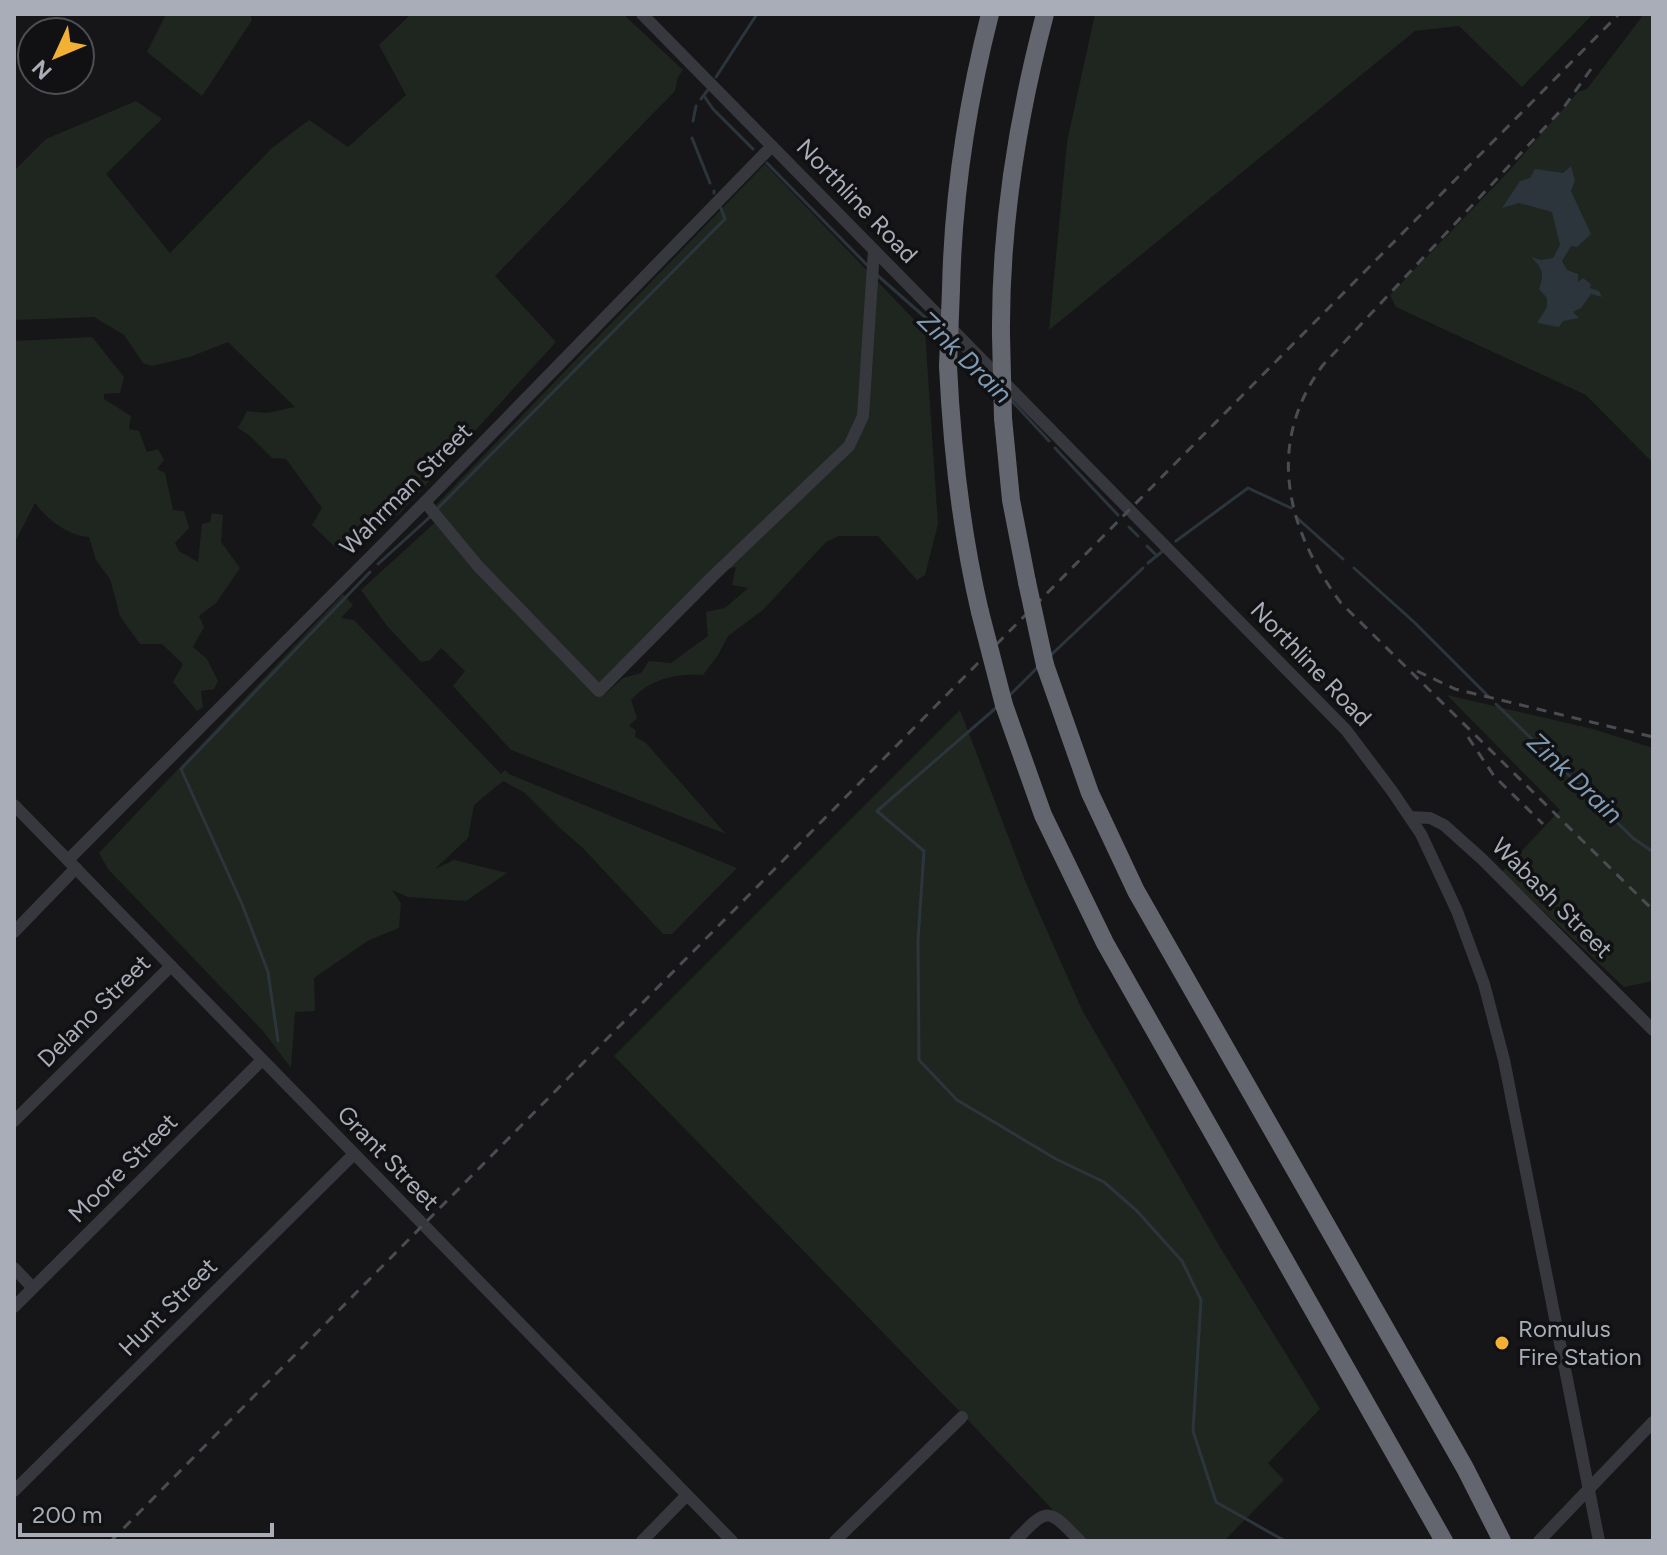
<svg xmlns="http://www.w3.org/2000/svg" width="1667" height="1555" viewBox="0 0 1667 1555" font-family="Figtree,sans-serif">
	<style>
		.green { fill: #1e261f; fill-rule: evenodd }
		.water { fill: #2c353c }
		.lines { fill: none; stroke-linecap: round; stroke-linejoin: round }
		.stream { stroke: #2c353c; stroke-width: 3 }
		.minor { stroke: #37383d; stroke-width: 12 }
		.highway { stroke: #63666e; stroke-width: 18 }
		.rail { stroke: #4a4c52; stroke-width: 3; stroke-dasharray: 10 8; stroke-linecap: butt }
		.highway-bridge { stroke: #63666e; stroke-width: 18 }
		.poi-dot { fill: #f2b134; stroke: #111113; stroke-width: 3 }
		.labels { text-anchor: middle; stroke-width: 7; stroke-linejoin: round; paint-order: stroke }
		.street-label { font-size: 24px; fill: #a8adb8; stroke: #111113 }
		.poi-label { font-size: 24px; fill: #a8adb8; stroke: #111113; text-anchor: start }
		.water-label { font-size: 26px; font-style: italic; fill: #7f9bb3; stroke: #111113 }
	</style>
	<rect width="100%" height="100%" fill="#161618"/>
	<g class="green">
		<polygon points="166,14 250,14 252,20 202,96 147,52"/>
		<polygon points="411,14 623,14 683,70 678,77 675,91 495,276 556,342 400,513 338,550 312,525 322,508 286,459 272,458 250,436 238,428 247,411 267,413 295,407 228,342 190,357 152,366 143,363 124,335 94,317 14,320 14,171 46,139 136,101 162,119 106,174 170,253 272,148 309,120 348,147 406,95 379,45"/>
		<polygon points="1095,14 1593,14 1522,87 1459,26 1415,31 1049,330 1067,142"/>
		<polygon points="1644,14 1653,14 1653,463 1586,395 1396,307 1390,295 1509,171 1578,92 1587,89"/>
		<path d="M765 164 925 331 938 524 925 575 917 580 878 536H839L826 542 763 610 728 636 718 655 703 675C675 673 650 679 631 700L637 718 629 726 636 730 635 737 645 742 726 834 511 750 453 686 465 671 441 648 430 660 421 662 387 626 361 590 440 518 434 507ZM736 567 732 585 748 588 725 608 706 612 708 636 671 663 649 661 641 673 623 678 604 695 601 684 716 571Z"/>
		<path d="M92 337 124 377 120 393 104 394V399L131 416 129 429 139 431 147 452 158 449 164 460 157 469 165 473 173 510 184 511 189 528 175 543 179 551 198 562 202 524 210 522 212 513 223 515 221 542 240 568 216 603 199 616 204 627 193 647 207 659 218 681 214 689 201 691 203 707 197 711 173 682 183 664 162 644H140L120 616 110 579 96 560 89 537C68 536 47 519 35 503L14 544V341Z"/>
		<polygon points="343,594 353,605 341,618 354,620 501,774 505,770 509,774 737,868 672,934 663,934 583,848 561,829 525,793 503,781 474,805 468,838 435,869 454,860 507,873 466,901 408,897 392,890 401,903 399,928 369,940 314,978 315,1011 295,1012 291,1068 263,1031 108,869 99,853"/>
		<polygon points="1447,695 1593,729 1653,748 1653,981 1624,987 1502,872 1560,810"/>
		<polygon points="960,710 1026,883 1082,1010 1220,1247 1320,1409 1268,1463 1284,1480 1224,1541 1082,1541 966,1418 614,1056"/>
	</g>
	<path class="water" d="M1571 166 1575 181 1571 191 1591 234 1577 247 1571 246 1562 261 1567 270 1578 274V282L1583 278 1591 284 1590 288 1599 291 1602 297 1591 294 1581 308 1573 312 1579 318 1563 321 1559 327 1537 323 1547 307V298L1539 289C1545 273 1542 268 1531 257L1541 260 1553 258 1560 245 1552 212 1519 203 1502 208 1520 181 1530 178 1535 169 1563 173Z"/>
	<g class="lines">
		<g class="stream">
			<polyline points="716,77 757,14"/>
			<polyline points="704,96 713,109 753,149"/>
			<polyline points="701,99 710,87"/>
			<polyline points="693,121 696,106"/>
			<polyline points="692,138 710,183"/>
			<polyline points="767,163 867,265"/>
			<polyline points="714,191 714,193"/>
			<polyline points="877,275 943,333"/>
			<polyline points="958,346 995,383"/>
			<polyline points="1011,400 1049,441"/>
			<polyline points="1055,448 1118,515"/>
			<polyline points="436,510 725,219 720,206"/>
			<polyline points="1296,517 1343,559"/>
			<polyline points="1129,527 1138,536"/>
			<polyline points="1176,541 1248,488 1291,508"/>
			<polyline points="1147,546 1157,556"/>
			<polyline points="1148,563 1164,550"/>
			<polyline points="378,564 430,517"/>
			<polyline points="1354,568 1414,622 1488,696"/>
			<polyline points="1051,655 1143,568"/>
			<polyline points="1008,697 1037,668"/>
			<polyline points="1496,704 1633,838 1653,852"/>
			<polyline points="997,707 877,811 924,851 918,940 919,1060 957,1100 1056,1159 1104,1182 1137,1211 1182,1261 1201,1300 1193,1431 1216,1502 1285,1541"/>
			<polyline points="278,1041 268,972 242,904 181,769 370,572"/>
		</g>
		<g class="minor">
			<polyline points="642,14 1346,730 1392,791 1421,834 1457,911 1484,984 1504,1060 1599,1541"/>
			<polyline points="425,502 478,566 599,691 712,577 849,446 863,416 874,250"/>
			<polyline points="14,805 732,1541"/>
			<polyline points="1410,817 1430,818 1444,825 1482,859 1653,1030"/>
			<polyline points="68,860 425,502 772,146"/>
			<polyline points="14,932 76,868"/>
			<polyline points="14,1121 171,966"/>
			<polyline points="14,1268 33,1288"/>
			<polyline points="14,1307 262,1060"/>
			<polyline points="14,1491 354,1154"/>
			<polyline points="642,1541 687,1495"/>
			<polyline points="835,1541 962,1417"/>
			<path d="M1015 1541C1048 1507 1047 1507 1080 1541"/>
			<polyline points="1539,1541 1653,1422"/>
		</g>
		<g class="highway">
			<path d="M951 289C953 196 967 104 990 14"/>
			<path d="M1001 335C1000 225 1017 120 1045 14"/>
			<path d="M948 366C952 449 961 531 980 612"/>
			<polyline points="1003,418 1011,500 1027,582"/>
			<polyline points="1045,665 1090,793 1136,891 1465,1468 1502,1541"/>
			<polyline points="1004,705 1043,815 1105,943 1444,1541"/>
		</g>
		<g class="rail">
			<path d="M1591 69 1564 107 1323 365C1265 444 1286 529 1341 603L1653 910"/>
			<polyline points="1417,671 1455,689 1653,737"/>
			<polyline points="1468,737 1494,776 1543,824"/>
			<polyline points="111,1541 1619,14"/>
		</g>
		<g class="highway-bridge">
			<polyline points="1001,335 1003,418"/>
			<polyline points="948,366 951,289"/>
			<polyline points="1027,582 1045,665"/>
			<polyline points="980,612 1004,705"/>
		</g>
	</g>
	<circle class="poi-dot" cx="1502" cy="1343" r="8"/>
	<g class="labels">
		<g class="street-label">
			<text transform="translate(857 201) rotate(46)" y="8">Northline Road</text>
			<text transform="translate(406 489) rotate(-45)" y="8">Wahrman Street</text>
			<text transform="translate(1311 664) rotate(46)" y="8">Northline Road</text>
			<text transform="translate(1552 898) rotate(45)" y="8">Wabash Street</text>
			<text transform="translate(94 1011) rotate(-45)" y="8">Delano Street</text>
			<text transform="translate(388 1158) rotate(46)" y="8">Grant Street</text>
			<text transform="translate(123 1168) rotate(-45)" y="8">Moore Street</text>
			<text transform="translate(168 1307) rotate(-45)" y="8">Hunt Street</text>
		</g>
		<g class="poi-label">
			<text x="1518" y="1337">Romulus<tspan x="1518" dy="28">Fire Station</tspan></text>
		</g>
		<g class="water-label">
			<text transform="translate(965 357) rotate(44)" y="9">Zink Drain</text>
			<text transform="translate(1575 778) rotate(43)" y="9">Zink Drain</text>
		</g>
	</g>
	<rect width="1667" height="1555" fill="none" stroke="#a8adb8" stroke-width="32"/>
	<g transform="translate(56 56) rotate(226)"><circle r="38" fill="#111113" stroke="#4d4f55" stroke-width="2"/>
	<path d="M0-6L14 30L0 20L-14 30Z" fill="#f2b134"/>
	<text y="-12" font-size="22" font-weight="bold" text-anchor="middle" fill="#a8adb8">N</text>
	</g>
	<path d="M20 1523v12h252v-12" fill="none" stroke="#a8adb8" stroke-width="4"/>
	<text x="32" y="1523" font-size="24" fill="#a8adb8" stroke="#111113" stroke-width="6" paint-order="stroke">200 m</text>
</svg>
